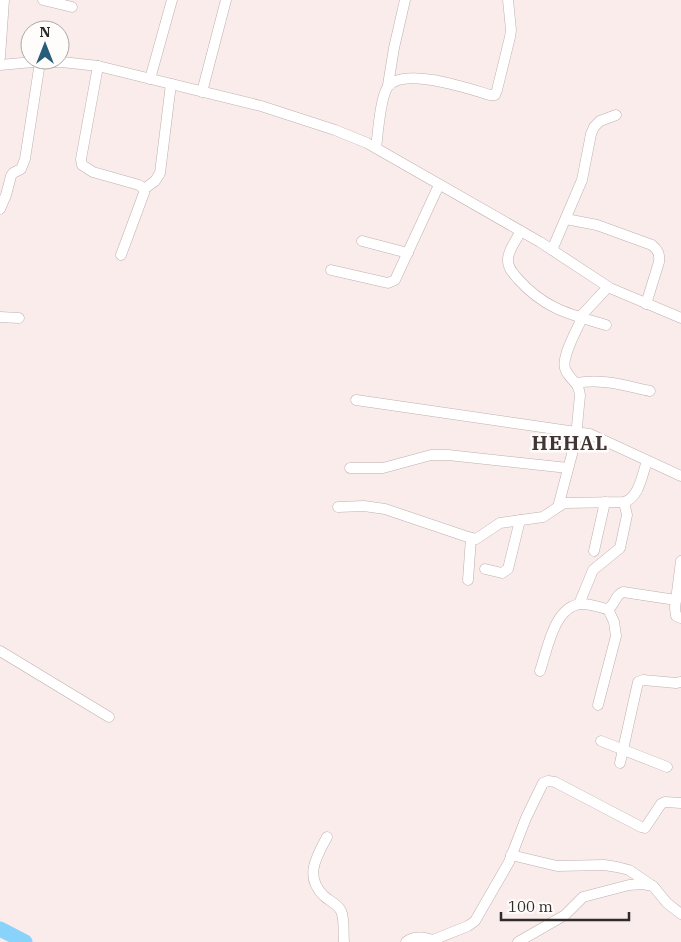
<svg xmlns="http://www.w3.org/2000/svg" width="681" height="942" viewBox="0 0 681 942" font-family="'IBM Plex Serif',serif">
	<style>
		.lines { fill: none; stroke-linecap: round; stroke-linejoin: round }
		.river { stroke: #89d2f9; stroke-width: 15 }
		.street-casing { stroke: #beb0b0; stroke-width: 11 }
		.street { stroke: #fff; stroke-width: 10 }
		.labels { text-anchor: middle; stroke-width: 5; stroke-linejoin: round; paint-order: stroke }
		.district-label { font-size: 20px; font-weight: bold; letter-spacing: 1px; fill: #413535; stroke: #fffcfc }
	</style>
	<rect width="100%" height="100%" fill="#faeceb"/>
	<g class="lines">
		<polyline class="river" points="0,929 25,942"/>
		<g class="street-casing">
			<g id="street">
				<polyline points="43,0 72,7"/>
				<polyline points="0,57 4,0"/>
				<polyline points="0,65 33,62 62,62 98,66 261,106 335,130 367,143 540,242 610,288 681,318"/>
				<polyline points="98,66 81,159 82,165 93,172 139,185 144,189 144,193 121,255"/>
				<polyline points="150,79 172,0"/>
				<polyline points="388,85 394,48 405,0"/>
				<polyline points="202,92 226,0"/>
				<path d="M376 148C378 133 380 100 387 88 401 65 470 89 490 95H495L497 90 510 37 511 30 508 0"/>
				<polyline points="144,189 155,181 160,173 171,84"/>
				<polyline points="0,209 6,195 11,176 13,173 21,169 25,159 40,62"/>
				<path d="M566 219 597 225 652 245C658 250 660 254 659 262L646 304"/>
				<path d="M521 231C517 239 508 250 508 259 507 267 513 273 518 279 545 309 569 314 606 325"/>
				<polyline points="362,241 408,253"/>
				<polyline points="552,250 582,180 591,134 594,127 600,121 616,115"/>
				<polyline points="331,270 388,283 395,280 439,185"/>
				<polyline points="0,317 19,318"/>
				<polyline points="580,317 608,287"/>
				<path d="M577 383C601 378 626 386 650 391"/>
				<polyline points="356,400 576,432"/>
				<path d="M576 437 580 395C578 381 572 382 566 371 559 360 577 330 582 318"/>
				<polyline points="350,468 383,468 431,455 448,455 568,468"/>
				<path d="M338 507 364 506 385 509 465 536 476 539 500 523 543 517 564 503 624 502C639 498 642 475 647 461"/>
				<polyline points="558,507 576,439 582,433 590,434 681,476"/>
				<polyline points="594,551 605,502"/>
				<polyline points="681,561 675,608 676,616 681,618"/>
				<polyline points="485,569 502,573 508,569 520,520"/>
				<polyline points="468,580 471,538"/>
				<polyline points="579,604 593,570 620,548 627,515 624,502"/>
				<polyline points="0,651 109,717"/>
				<path d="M540 671C547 651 554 606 581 604 590 603 600 608 608 609 616 604 614 596 623 592L676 600"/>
				<polyline points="598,705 616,636 614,622 608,609"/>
				<polyline points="601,741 667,767"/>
				<polyline points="620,763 638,682 643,680 676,683 681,682"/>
				<path d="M327 837C316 857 304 877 324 896 329 901 338 904 341 911 345 920 343 933 344 942"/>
				<polyline points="511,855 557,866 604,865 617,867 629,870 651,885"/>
				<polyline points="433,940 468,926 475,921 509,862 526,818 543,783 548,781 555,782 641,827 645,828 661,804 665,802 681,803"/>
				<path d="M406 942C414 935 427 937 436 942"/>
				<polyline points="518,942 565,915 583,897 629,885 643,884 653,886 667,903 681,914"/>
			</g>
		</g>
		<use href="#street" class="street"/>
	</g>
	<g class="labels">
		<g class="district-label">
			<text x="570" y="450">HEHAL</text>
		</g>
	</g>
	<g transform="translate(45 45)"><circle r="24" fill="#fffcfc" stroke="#aca8a8"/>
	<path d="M0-4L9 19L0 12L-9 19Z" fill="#265d78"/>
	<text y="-8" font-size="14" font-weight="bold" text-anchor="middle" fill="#302b2b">N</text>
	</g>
	<path d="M501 912v8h128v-8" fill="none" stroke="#302b2b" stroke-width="2.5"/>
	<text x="508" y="912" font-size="15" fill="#302b2b" stroke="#fffcfc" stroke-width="4" paint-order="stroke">100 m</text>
</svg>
